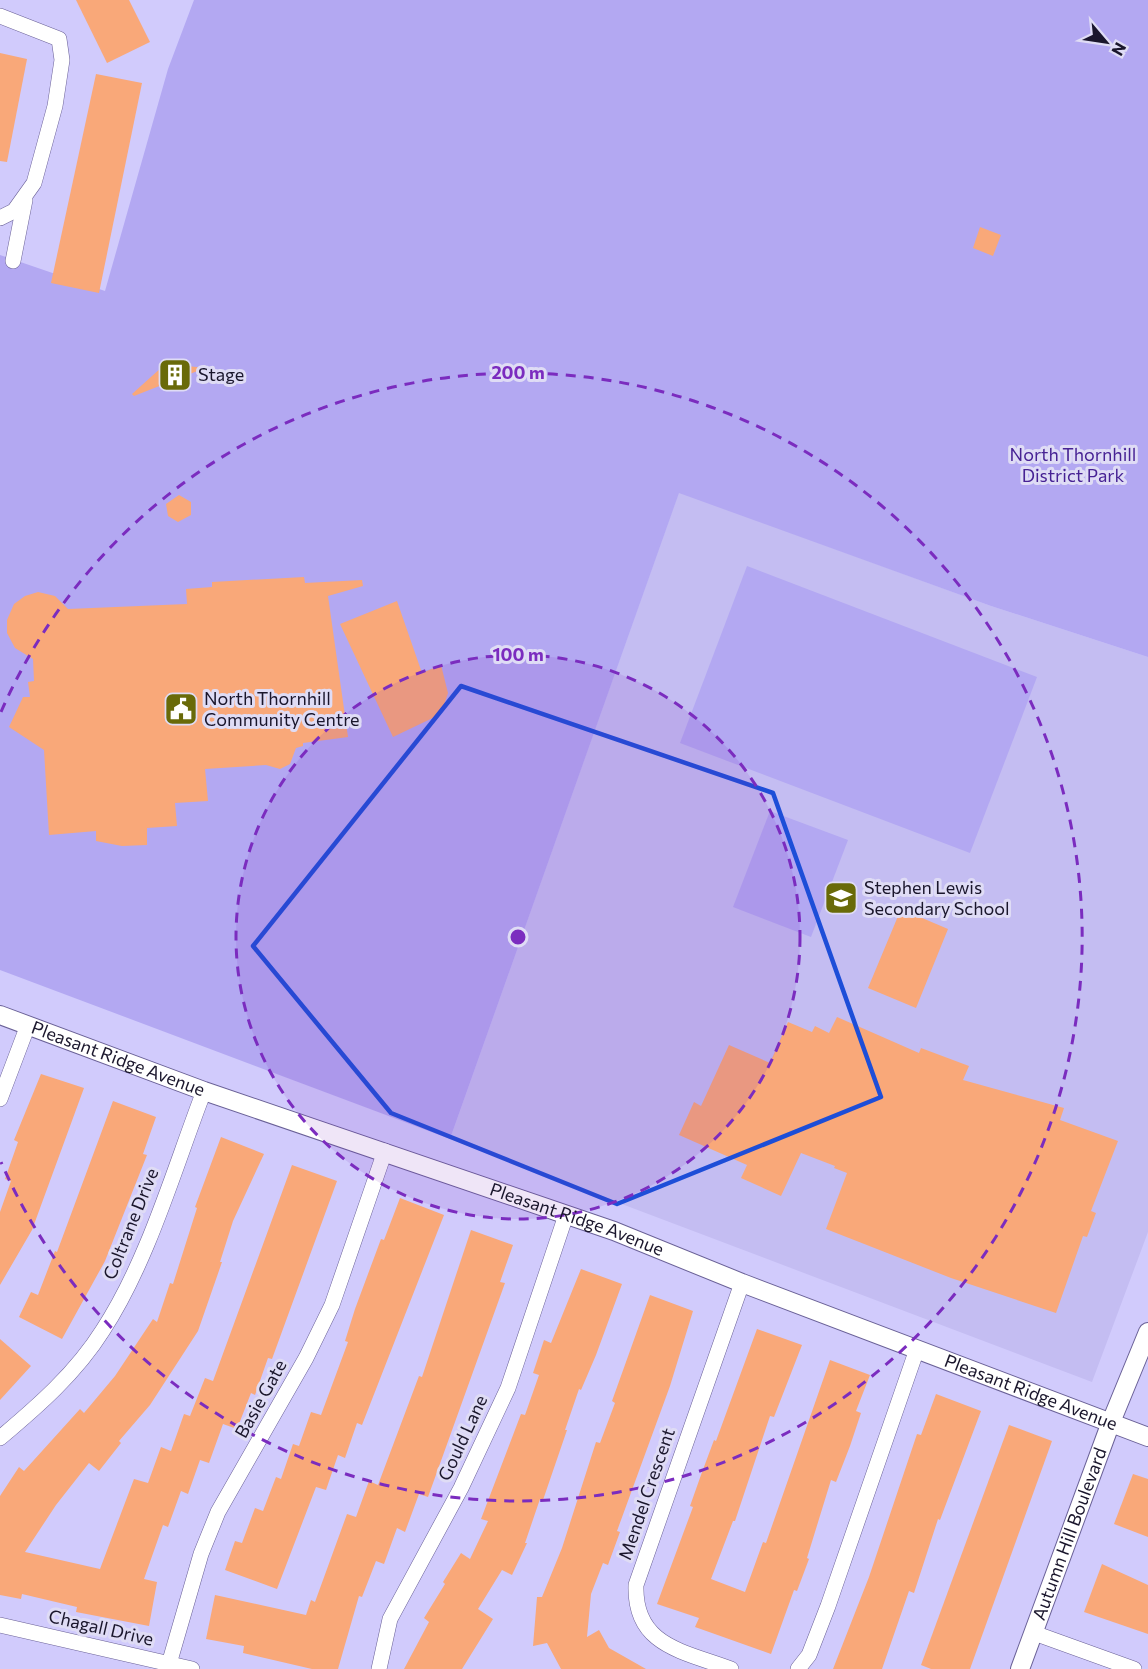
<svg xmlns="http://www.w3.org/2000/svg" width="1148" height="1669" viewBox="0 0 1148 1669" font-family="Commissioner,sans-serif">
	<style>
		.built { fill: #c4bdf2 }
		.green { fill: #b3a8f2 }
		.building { fill: #f9a879 }
		.lines { fill: none; stroke-linecap: round; stroke-linejoin: round }
		.minor-casing { stroke: #6a6197; stroke-width: 16 }
		.tertiary-casing { stroke: #6a6197; stroke-width: 20 }
		.minor { stroke: #fff; stroke-width: 15 }
		.tertiary { stroke: #fff; stroke-width: 18 }
		.marked { fill: none; stroke: #1d4ed8; stroke-width: 4.5; stroke-linejoin: round }
		.ring { fill: none; stroke: #7b2cbf; stroke-width: 3; stroke-dasharray: 10 8 }
		.labels { text-anchor: middle; stroke-width: 6; stroke-linejoin: round; paint-order: stroke }
		.poi-label { font-size: 18px; fill: #1a162c; stroke: #dfdcf5; text-anchor: start }
		.park-label { font-size: 18px; fill: #472294; stroke: #dfdcf5 }
		.street-label { font-size: 18px; fill: #1a162c; stroke: #dfdcf5 }
		.centre { fill: #7b2cbf; stroke: #dfdcf5; stroke-width: 3 }
		.ring-label { font-size: 18px; text-anchor: middle; font-weight: bold; fill: #7b2cbf; stroke: #dfdcf5; stroke-width: 6; stroke-linejoin: round; paint-order: stroke }
	</style>
	<rect width="100%" height="100%" fill="#d1cbfc"/>
	<polygon class="built" points="679,492 991,606 1148,657 1148,1232 1092,1382 450,1139"/>
	<g class="green">
		<polygon points="194,0 1148,0 1148,657 991,606 679,493 450,1139 0,970 0,255 105,291 168,69"/>
		<polygon points="747,566 1037,677 970,853 680,743"/>
		<polygon points="770,811 848,840 811,937 733,907"/>
	</g>
	<g class="building">
		<polygon points="76,0 129,0 150,42 107,63"/>
		<polygon points="0,53 27,59 7,162 0,161"/>
		<polygon points="96,74 142,83 99,293 51,283"/>
		<polygon points="980,227 1001,235 993,256 973,248"/>
		<polygon points="170,364 205,368 134,396 132,394 162,367"/>
		<polygon points="179,495 191,502 191,515 178,522 168,516 166,504"/>
		<polygon points="304,577 305,583 362,580 363,586 328,596 348,737 303,743 303,746 296,748 290,764 280,769 266,765 205,769 208,801 175,803 177,826 147,828 147,845 122,846 96,841 96,831 49,835 44,750 9,727 23,697 30,697 28,682 34,681 33,659 15,648 7,633 7,620 14,604 25,596 38,592 55,596 68,609 187,604 186,589 212,587 212,582"/>
		<polygon points="397,601 422,673 441,665 448,693 441,714 393,737 340,624"/>
		<polygon points="901,909 948,929 916,1008 868,988"/>
		<polygon points="837,1017 919,1053 921,1048 969,1066 963,1080 1064,1108 1060,1120 1118,1141 1091,1211 1096,1213 1087,1237 1083,1236 1056,1313 951,1278 826,1229 847,1173 834,1168 835,1166 801,1153 781,1196 741,1178 747,1165 679,1135 694,1102 701,1106 729,1045 770,1063 788,1022 812,1032 815,1026 829,1033"/>
		<polygon points="41,1074 84,1088 32,1230 0,1285 0,1212 11,1181 5,1179 18,1142 14,1140"/>
		<polygon points="113,1101 156,1117 143,1154 147,1155 105,1261 62,1339 19,1317 31,1292 38,1295 55,1251 57,1252"/>
		<polygon points="221,1137 264,1154 233,1221 220,1262 222,1262 198,1331 150,1405 119,1441 121,1443 99,1471 89,1463 56,1505 25,1552 100,1569 134,1479 148,1483 161,1447 171,1451 184,1414 190,1416 205,1378 213,1381 292,1165 337,1181 272,1359 268,1358 255,1395 251,1393 237,1429 223,1424 209,1463 200,1460 188,1494 181,1491 168,1527 163,1525 144,1579 157,1582 149,1626 76,1612 77,1607 22,1594 21,1599 0,1595 0,1496 19,1467 24,1471 80,1409 84,1413 115,1376 153,1319 157,1322 170,1283 173,1284 197,1208 195,1207"/>
		<polygon points="400,1198 444,1215 362,1425 357,1423 345,1458 338,1455 326,1490 316,1487 277,1589 225,1570 235,1541 242,1543 255,1508 263,1511 276,1477 281,1479 293,1444 299,1446 311,1412 321,1415 348,1342 345,1341 355,1309 381,1239 384,1240"/>
		<polygon points="471,1230 513,1245 500,1282 505,1283 428,1497 419,1494 405,1532 397,1528 384,1564 376,1561 362,1597 359,1596 338,1669 312,1669 243,1653 244,1646 206,1639 215,1595 306,1615 311,1600 315,1602 347,1514 356,1517 369,1481 378,1485 419,1376 422,1377"/>
		<polygon points="581,1269 622,1284 596,1355 581,1390 579,1389 565,1430 567,1430 543,1500 540,1499 525,1543 527,1543 512,1575 502,1570 478,1609 493,1619 462,1669 404,1669 429,1622 424,1618 445,1584 443,1582 461,1553 470,1559 488,1521 481,1519 521,1414 525,1415 539,1375 533,1373 544,1340 551,1343"/>
		<polygon points="650,1295 693,1311 670,1386 617,1531 620,1532 608,1565 603,1563 591,1594 587,1637 599,1630 609,1648 646,1669 561,1669 547,1643 533,1646 537,1597 542,1597 562,1548 596,1442 600,1443 615,1403 612,1401"/>
		<polygon points="757,1329 802,1345 774,1417 770,1416 735,1521 733,1521 711,1579 745,1592 763,1542 766,1543 830,1360 870,1375 856,1411 861,1413 850,1446 836,1482 831,1480 807,1558 809,1559 797,1591 794,1590 771,1654 695,1627 699,1618 657,1604 693,1507 690,1506 701,1475 714,1440 716,1441"/>
		<polygon points="0,1339 31,1366 0,1400"/>
		<polygon points="936,1394 981,1411 940,1520 938,1519 914,1593 909,1591 882,1669 833,1669 869,1577 917,1434 921,1435"/>
		<polygon points="1009,1425 1052,1441 970,1669 931,1669 921,1665"/>
		<polygon points="1133,1474 1148,1479 1148,1537 1114,1524"/>
		<polygon points="1102,1564 1148,1585 1148,1634 1084,1612"/>
	</g>
	<g class="lines">
		<g class="minor-casing">
			<g id="minor">
				<polyline points="0,16 59,39 62,60 55,106 34,183 14,211 0,218"/>
				<polyline points="13,261 25,200"/>
				<polyline points="0,1099 28,1025"/>
				<path d="M0 1438C38 1406 76 1373 103 1330 148 1261 174 1169 204 1091"/>
				<polyline points="0,1625 192,1669"/>
				<polyline points="1034,1633 1134,1669"/>
				<polyline points="169,1664 201,1554 218,1512 306,1358 332,1305 385,1151"/>
				<polyline points="379,1669 390,1619 461,1488 508,1388 566,1215"/>
				<path d="M731 1669C683 1651 634 1646 636 1585L742 1283"/>
				<polyline points="798,1669 809,1655 828,1606 917,1349"/>
			</g>
		</g>
		<g class="tertiary-casing">
			<g id="tertiary">
				<path id="s1" d="M0 1015 204 1091 614 1231 742 1283 1148 1437"/>
				<path id="s2" d="M1020 1669 1111 1422 1148 1332"/>
			</g>
		</g>
		<use href="#minor" class="minor"/>
		<use href="#tertiary" class="tertiary"/>
	</g>
	<path class="marked" d="M461 686 773 793 881 1097 617 1204 391 1113 253 946Z"/>
	<circle cx="518" cy="937" r="282" fill="#7b2cbf" fill-opacity=".12"/>
	<g class="ring">
		<circle cx="518" cy="937" r="282"/>
		<path d="M1 712A564 564 0 1 1 1 1162"/>
	</g>
	<defs>
		<g id="building-square" transform="scale(1.725)"><rect x="-9" y="-9" width="18" height="18" rx="4" fill="#696a09" stroke="#dfdcf5"/><path d="M-4-6H4V6H1V3H-1V6H-4ZM-2.5-4.3h1.7v1.8h-1.7ZM.8-4.3h1.7v1.8H.8ZM-2.5-1h1.7V.8h-1.7ZM.8-1h1.7V.8H.8Z" fill="#fff"/></g>
		<g id="civic-square" transform="scale(1.725)"><rect x="-9" y="-9" width="18" height="18" rx="4" fill="#696a09" stroke="#dfdcf5"/><path d="M-.6-6.5H3V-4.5H.6V-3L4-1V1h2V6H-6V1h2V-1L-.6-3ZM-1.2 2.5V6h2.4V2.5Z" fill="#fff"/></g>
		<g id="school-square" transform="scale(1.725)"><rect x="-9" y="-9" width="18" height="18" rx="4" fill="#696a09" stroke="#dfdcf5"/><path d="M0-5L7-2L0 1L-7-2ZM-4 1L0 2.5L4 1V4Q0 6-4 4Z" fill="#fff"/></g>
	</defs>
	<g fill-rule="evenodd">
		<use href="#building-square" x="175" y="375"/>
		<use href="#civic-square" x="181" y="709"/>
		<use href="#school-square" x="841" y="898"/>
	</g>
	<g class="labels">
		<g class="poi-label">
			<text x="198" y="381">Stage</text>
			<text x="204" y="705">North Thornhill<tspan x="204" dy="21">Community Centre</tspan></text>
			<text x="864" y="894">Stephen Lewis<tspan x="864" dy="21">Secondary School</tspan></text>
		</g>
		<g class="park-label">
			<text x="1073" y="461">North Thornhill<tspan x="1073" dy="21">District Park</tspan></text>
		</g>
		<g class="street-label">
			<text dy="6" stroke="none"><textPath href="#s1" startOffset="126">Pleasant Ridge Avenue</textPath></text>
			<text dy="6" stroke="none"><textPath href="#s1" startOffset="612">Pleasant Ridge Avenue</textPath></text>
			<text transform="translate(131 1224) rotate(-68)" y="6">Coltrane Drive</text>
			<text dy="6" stroke="none"><textPath href="#s1" startOffset="1098">Pleasant Ridge Avenue</textPath></text>
			<text transform="translate(261 1399) rotate(-61)" y="6">Basie Gate</text>
			<text transform="translate(463 1438) rotate(-65)" y="6">Gould Lane</text>
			<text transform="translate(647 1494) rotate(-71)" y="6">Mendel Crescent</text>
			<text dy="6" stroke="none"><textPath href="#s2" startOffset="144">Autumn Hill Boulevard</textPath></text>
			<text transform="translate(101 1628) rotate(13)" y="6">Chagall Drive</text>
		</g>
	</g>
	<circle cx="518" cy="937" r="9" class="centre"/>
	<g class="ring-label">
		<text x="518" y="379">200 m</text>
		<text x="518" y="661">100 m</text>
	</g>
	<g transform="translate(1106 42) rotate(119)" stroke="#dfdcf5" stroke-width="4.5" paint-order="stroke">
	<path d="M0-4.5L10 22L0 15L-10 22Z" fill="#1a162c"/>
	<text y="-9" font-size="16" font-weight="bold" text-anchor="middle" fill="#1a162c">N</text>
	</g>
</svg>
